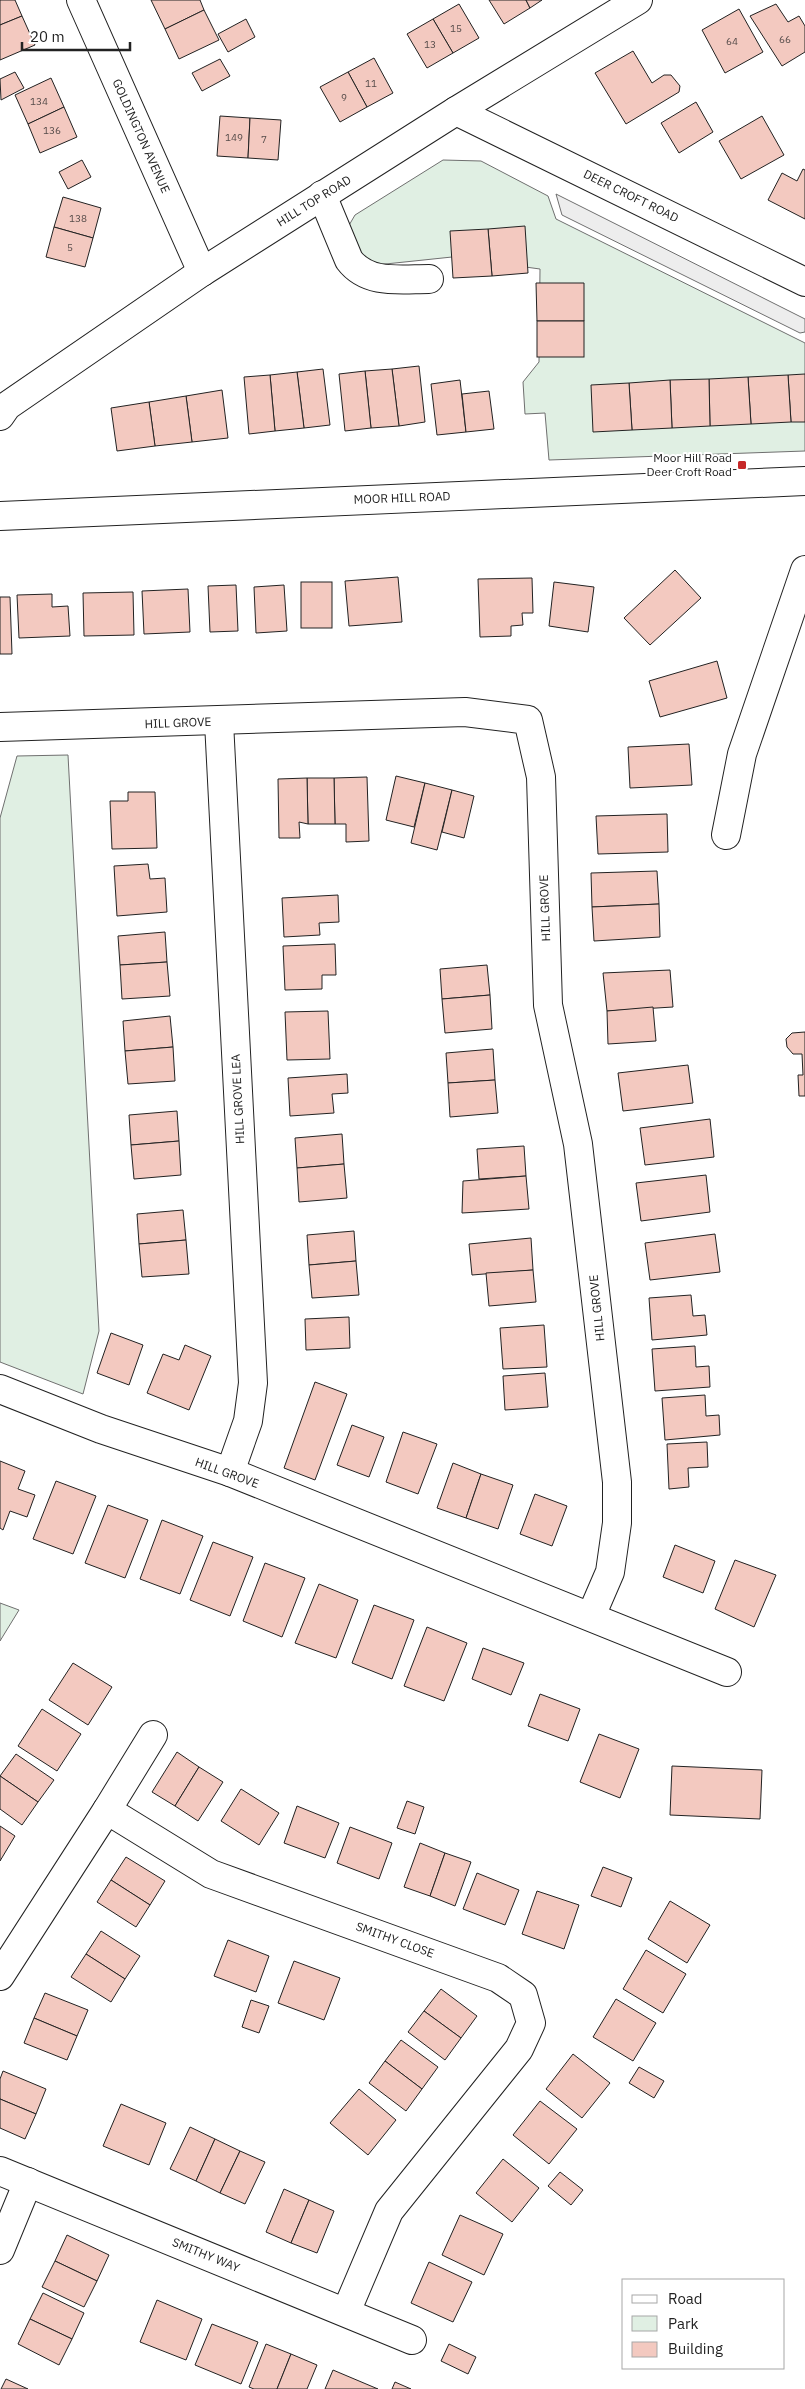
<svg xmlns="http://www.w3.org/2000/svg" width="805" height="2389" viewBox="0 0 805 2389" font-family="'IBM Plex Sans',sans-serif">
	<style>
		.green { fill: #e0efe3; stroke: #6f6f6f }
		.parking { fill: #ededed; stroke: #6f6f6f }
		.building { fill: #f3c9c0; stroke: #222 }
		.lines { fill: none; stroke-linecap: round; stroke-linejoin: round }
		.minor-casing { stroke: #222; stroke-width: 30 }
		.minor { stroke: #fff; stroke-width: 28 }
		.poi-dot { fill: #c62828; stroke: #fff; stroke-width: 2 }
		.labels { text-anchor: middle; stroke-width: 4; stroke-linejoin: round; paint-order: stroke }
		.number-label { font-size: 10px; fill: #564c4a }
		.street-label { font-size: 12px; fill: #222; stroke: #fff }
		.poi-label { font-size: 12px; fill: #222; stroke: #fff; text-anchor: end }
	</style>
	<rect width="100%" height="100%" fill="#fff"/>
	<g class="green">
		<polygon points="443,160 481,161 548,196 556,219 805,343 805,451 549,460 545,413 525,414 523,382 539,362 540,269 452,257 376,265 364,261 348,227 355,215"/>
		<polygon points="68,755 99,1331 83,1394 0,1362 0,818 17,756"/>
		<polygon points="0,1603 19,1610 0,1641"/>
	</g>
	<polygon class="parking" points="556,194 805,319 805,332 800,333 562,215"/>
	<g class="building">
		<polygon points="0,0 15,0 22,16 0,25"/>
		<polygon points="151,0 200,0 204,10 165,29"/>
		<polygon points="489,0 526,0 530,8 504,24"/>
		<polygon points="526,0 542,0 530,8"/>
		<polygon points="459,4 479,38 453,53 433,19"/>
		<polygon points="776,4 788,22 799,16 805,26 805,52 782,66 750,16"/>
		<polygon points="739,9 763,52 725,73 702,30"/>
		<polygon points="204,10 219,40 179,59 165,29"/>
		<polygon points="22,16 35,45 0,60 0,25"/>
		<polygon points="246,19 255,37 228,52 218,34"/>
		<polygon points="433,19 453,53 427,68 407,34"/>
		<polygon points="633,51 652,83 664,75 671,75 680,86 679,92 626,124 595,73"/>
		<polygon points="374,58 393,93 367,107 348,72"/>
		<polygon points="220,59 230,76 202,91 192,73"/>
		<polygon points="15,72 24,88 1,100 0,79"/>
		<polygon points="348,72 367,107 340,122 320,87"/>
		<polygon points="51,78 64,107 28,124 15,95"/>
		<polygon points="696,102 713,132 679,153 661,123"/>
		<polygon points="64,107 77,137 40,153 28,124"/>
		<polygon points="220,116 250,118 248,158 217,156"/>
		<polygon points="762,116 784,155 741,179 719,141"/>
		<polygon points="250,118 281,120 278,160 248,158"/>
		<polygon points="82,160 91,177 68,189 59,172"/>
		<polygon points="803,169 805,170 805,219 768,200 782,173 797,181"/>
		<polygon points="63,197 101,208 93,238 54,227"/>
		<polygon points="525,226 528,273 492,276 488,229"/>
		<polygon points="54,227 93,238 85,267 46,257"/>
		<polygon points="488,229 492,276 453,278 450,231"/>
		<polygon points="536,283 584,283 584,321 537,321"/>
		<rect x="537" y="321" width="47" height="36"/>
		<polygon points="419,366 425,422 399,426 392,369"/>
		<polygon points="323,369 330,425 304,428 297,372"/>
		<polygon points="392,369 399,426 371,428 365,371"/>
		<polygon points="365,371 371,428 345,431 339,374"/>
		<polygon points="297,372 304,428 275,431 270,375"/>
		<polygon points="805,374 805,422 791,422 788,375"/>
		<polygon points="270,375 275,431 249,434 244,377"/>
		<polygon points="788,375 791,422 751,424 748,377"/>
		<polygon points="748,377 751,424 710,426 709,379"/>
		<polygon points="709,379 710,426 672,428 670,380"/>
		<polygon points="460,380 466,432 437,435 431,384"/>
		<polygon points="670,380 672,428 632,430 629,383"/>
		<polygon points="629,383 632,430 593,432 591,385"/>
		<polygon points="222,390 228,438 192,442 186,396"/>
		<polygon points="489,391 494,429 466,432 462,394"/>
		<polygon points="186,396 192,442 155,446 149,402"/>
		<polygon points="149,402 155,446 117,451 111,408"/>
		<polygon points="675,570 701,598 650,645 624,618"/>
		<polygon points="398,577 402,622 349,626 345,581"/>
		<polygon points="532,578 533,613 522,613 523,625 511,626 511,636 480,637 478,579"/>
		<rect x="301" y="582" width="31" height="46"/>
		<polygon points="554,582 594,587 588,632 549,626"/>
		<polygon points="236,585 238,631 210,632 208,586"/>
		<polygon points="284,585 287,631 256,633 254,587"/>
		<polygon points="188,589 190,632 144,634 142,591"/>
		<polygon points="133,592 134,635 84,636 83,593"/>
		<polygon points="52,594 52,607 68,606 70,636 19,638 17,595"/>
		<polygon points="0,597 10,597 12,654 0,654"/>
		<polygon points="717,661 727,698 660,717 649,681"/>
		<polygon points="689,744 692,785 630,788 628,747"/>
		<polygon points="396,776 425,783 414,827 386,820"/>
		<polygon points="367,777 369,841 346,842 346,824 335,824 334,778"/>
		<polygon points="307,778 334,778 335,824 308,824"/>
		<polygon points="307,778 308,824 299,822 300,838 279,838 278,779"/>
		<polygon points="425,783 452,790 437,850 411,843"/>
		<polygon points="452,790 474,796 464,838 442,832"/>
		<polygon points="128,792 155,792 157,848 112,849 110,801 128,801"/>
		<polygon points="667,814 668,852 598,854 596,816"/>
		<polygon points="148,864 150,879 165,878 167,912 117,916 114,866"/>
		<polygon points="657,871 659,904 592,907 591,873"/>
		<polygon points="338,895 339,922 319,923 320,935 284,937 282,898"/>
		<polygon points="659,904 660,937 594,941 592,907"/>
		<polygon points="165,932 167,962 120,965 118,936"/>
		<polygon points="335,944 336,975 322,975 322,989 285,990 283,946"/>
		<polygon points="167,962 170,996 122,999 120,965"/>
		<polygon points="487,965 490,995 442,999 440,969"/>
		<polygon points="670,970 673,1007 607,1011 603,973"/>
		<polygon points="490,995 492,1029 445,1033 442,999"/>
		<polygon points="653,1007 656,1041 608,1044 607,1011"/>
		<polygon points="328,1011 330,1059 287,1060 285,1012"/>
		<polygon points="170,1016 173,1047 125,1051 123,1021"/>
		<polygon points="805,1032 805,1096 799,1096 798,1075 803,1075 802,1054 793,1054 787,1047 786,1039 792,1033"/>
		<polygon points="173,1047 175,1081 128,1084 125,1051"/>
		<polygon points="493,1049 495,1080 448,1083 446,1053"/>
		<polygon points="688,1065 693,1103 623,1111 618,1073"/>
		<polygon points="347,1074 348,1093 332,1094 334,1113 290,1116 288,1078"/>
		<polygon points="495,1080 498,1113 450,1117 448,1083"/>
		<polygon points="177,1111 179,1141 131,1145 129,1115"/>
		<polygon points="710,1119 714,1157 645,1165 640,1128"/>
		<polygon points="342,1134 344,1164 297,1168 295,1138"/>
		<polygon points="179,1141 181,1175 134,1179 131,1145"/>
		<polygon points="524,1146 526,1176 479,1179 477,1149"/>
		<polygon points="344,1164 347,1198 299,1202 297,1168"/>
		<polygon points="706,1175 710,1212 641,1221 636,1183"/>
		<polygon points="526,1176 529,1209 462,1213 463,1181"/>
		<polygon points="183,1210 186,1240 139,1244 137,1214"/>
		<polygon points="354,1231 356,1261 309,1265 307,1235"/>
		<polygon points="715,1234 720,1272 650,1280 645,1243"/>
		<polygon points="531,1238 533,1270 472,1275 469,1244"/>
		<polygon points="186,1240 189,1274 142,1277 139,1244"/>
		<polygon points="356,1261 359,1295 312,1298 309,1265"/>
		<polygon points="533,1270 536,1302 489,1306 486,1273"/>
		<polygon points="691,1295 693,1316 705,1315 707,1335 652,1340 649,1298"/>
		<polygon points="349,1317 350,1348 306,1350 305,1319"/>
		<polygon points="544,1325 547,1367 503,1369 500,1328"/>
		<polygon points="111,1333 143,1345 129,1385 97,1373"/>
		<polygon points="185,1345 211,1356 189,1410 147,1393 163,1354 179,1360"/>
		<polygon points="695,1346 696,1367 709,1366 710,1387 655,1391 652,1349"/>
		<polygon points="545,1373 548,1407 505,1410 503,1376"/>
		<polygon points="315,1382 347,1394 315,1480 284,1468"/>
		<polygon points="705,1395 706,1416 719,1415 720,1435 665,1440 662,1398"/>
		<polygon points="352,1425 384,1437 369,1477 337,1465"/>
		<polygon points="403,1432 437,1444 418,1494 386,1482"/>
		<polygon points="707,1442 708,1467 688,1468 689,1487 669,1489 667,1444"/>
		<polygon points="0,1461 25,1471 18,1489 35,1495 27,1517 10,1511 3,1530 0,1528"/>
		<polygon points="453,1463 481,1474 466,1518 437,1508"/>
		<polygon points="481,1474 513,1485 498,1529 466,1518"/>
		<polygon points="56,1481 96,1496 73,1554 33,1539"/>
		<polygon points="535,1494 567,1506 552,1546 520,1534"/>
		<polygon points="108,1505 148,1520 125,1578 85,1563"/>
		<polygon points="162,1520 203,1536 180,1594 140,1579"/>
		<polygon points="213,1542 253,1557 230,1616 190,1600"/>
		<polygon points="675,1545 715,1561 703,1593 663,1577"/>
		<polygon points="735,1560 776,1575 754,1627 715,1609"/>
		<polygon points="265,1563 305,1578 282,1637 243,1621"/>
		<polygon points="319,1584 358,1600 336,1658 295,1643"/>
		<polygon points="374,1605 414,1620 392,1679 352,1663"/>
		<polygon points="427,1627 467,1643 444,1701 404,1686"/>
		<polygon points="483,1648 524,1663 511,1695 472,1679"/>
		<polygon points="73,1663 112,1687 88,1725 49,1700"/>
		<polygon points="540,1694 580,1709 568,1741 528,1726"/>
		<polygon points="42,1709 81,1734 57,1771 18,1746"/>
		<polygon points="599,1734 639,1749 620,1798 580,1782"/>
		<polygon points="177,1752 199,1767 175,1806 152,1792"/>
		<polygon points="16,1754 54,1780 38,1802 0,1776"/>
		<polygon points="672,1766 762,1770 760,1819 670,1815"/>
		<polygon points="199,1767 223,1782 198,1821 175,1806"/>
		<polygon points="0,1776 38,1802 22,1825 0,1809"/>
		<polygon points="241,1789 279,1813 259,1845 221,1821"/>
		<polygon points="407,1801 424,1807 415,1834 397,1828"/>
		<polygon points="297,1806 339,1823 325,1858 284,1843"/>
		<polygon points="0,1826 15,1836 0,1861"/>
		<polygon points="350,1827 392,1843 379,1879 337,1863"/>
		<polygon points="420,1843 445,1853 430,1896 404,1887"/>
		<polygon points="445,1853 471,1862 455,1906 430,1896"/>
		<polygon points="126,1857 165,1881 150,1905 111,1880"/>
		<polygon points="603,1867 632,1878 621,1907 591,1896"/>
		<polygon points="477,1873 519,1890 505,1925 463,1909"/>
		<polygon points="111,1880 150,1905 136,1927 97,1902"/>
		<polygon points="537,1891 579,1905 564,1949 522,1934"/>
		<polygon points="670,1901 710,1925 687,1963 648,1939"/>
		<polygon points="101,1931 140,1956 125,1979 86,1954"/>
		<polygon points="228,1940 269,1956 256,1992 214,1976"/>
		<polygon points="646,1950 686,1974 663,2013 623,1989"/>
		<polygon points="86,1954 125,1979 111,2002 71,1977"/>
		<polygon points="294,1961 340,1978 324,2020 278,2003"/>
		<polygon points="441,1989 477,2016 461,2038 424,2011"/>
		<polygon points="45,1993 88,2010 77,2036 34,2018"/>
		<polygon points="616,1999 656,2023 633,2061 593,2037"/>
		<polygon points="251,2000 269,2006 259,2033 242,2027"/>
		<polygon points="424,2011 461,2038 445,2060 408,2032"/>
		<polygon points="34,2018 77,2036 67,2060 24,2043"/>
		<polygon points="401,2040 438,2067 422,2089 385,2061"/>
		<polygon points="573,2054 610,2083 582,2118 546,2089"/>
		<polygon points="385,2061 422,2089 406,2111 369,2083"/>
		<polygon points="639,2067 664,2081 654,2098 629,2083"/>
		<polygon points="3,2071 46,2089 36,2114 0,2099 0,2079"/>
		<polygon points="359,2089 396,2120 368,2155 330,2123"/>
		<polygon points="0,2099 36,2114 25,2139 0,2128"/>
		<polygon points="540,2101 577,2129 549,2164 513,2135"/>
		<polygon points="121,2104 166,2123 149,2165 103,2146"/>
		<polygon points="190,2127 215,2139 196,2181 170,2169"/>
		<polygon points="215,2139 240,2151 220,2193 196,2181"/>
		<polygon points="240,2151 265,2162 245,2204 220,2193"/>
		<polygon points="503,2159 539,2188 512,2222 476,2193"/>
		<polygon points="560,2172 583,2190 571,2205 548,2186"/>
		<polygon points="284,2189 309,2200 291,2243 266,2232"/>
		<polygon points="309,2200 334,2211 317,2253 291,2243"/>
		<polygon points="460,2215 503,2234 484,2275 442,2255"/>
		<polygon points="67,2235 109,2255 97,2281 55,2261"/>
		<polygon points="55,2261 97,2281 84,2307 42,2287"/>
		<polygon points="429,2262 472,2282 453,2322 411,2303"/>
		<polygon points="43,2293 84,2313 72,2339 30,2319"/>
		<polygon points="157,2300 202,2319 186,2360 140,2342"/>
		<polygon points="30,2319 72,2339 59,2365 18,2344"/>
		<polygon points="212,2324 258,2342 241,2384 195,2365"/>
		<polygon points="266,2344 291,2354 277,2389 254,2389 249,2387"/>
		<polygon points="449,2344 476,2357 468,2374 441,2361"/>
		<polygon points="291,2354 317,2365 307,2389 277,2389"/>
		<polygon points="333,2370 378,2389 325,2389"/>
		<polygon points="6,2379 28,2389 1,2389"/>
		<polygon points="395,2382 411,2389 392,2389"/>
	</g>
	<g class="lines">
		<g class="minor-casing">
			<g id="minor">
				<polyline points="81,0 202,272"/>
				<polyline points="456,111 805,282"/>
				<path d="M322 195 349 260C368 285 401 279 429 279"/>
				<polyline points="0,416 7,406 202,272 456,111 638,0"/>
				<polyline points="0,516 805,481"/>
				<polyline points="219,722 253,1383 248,1421 230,1472"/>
				<polyline points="0,727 465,712 528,720 541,777 548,1005 578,1144 617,1482 617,1523 610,1572 591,1616"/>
				<polyline points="726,835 742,754 805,570"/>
				<polyline points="0,1389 101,1429 230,1472 727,1672"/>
				<polyline points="107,1810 153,1735"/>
				<polyline points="0,1976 107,1810 211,1874 498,1978 523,1995 531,2023 519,2049 389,2211 346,2312"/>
				<polyline points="0,2171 412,2340"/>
				<polyline points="0,2250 28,2182"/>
			</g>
		</g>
		<use href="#minor" class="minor"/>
	</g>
	<rect class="poi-dot" x="737" y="460" width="10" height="10" rx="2.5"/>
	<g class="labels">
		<g class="number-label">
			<text x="456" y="32">15</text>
			<text x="785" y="43">66</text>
			<text x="732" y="45">64</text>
			<text x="430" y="48">13</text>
			<text x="371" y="87">11</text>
			<text x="344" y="101">9</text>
			<text x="39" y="105">134</text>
			<text x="52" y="134">136</text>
			<text x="234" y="141">149</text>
			<text x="264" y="143">7</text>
			<text x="78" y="222">138</text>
			<text x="70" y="251">5</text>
		</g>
		<g class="street-label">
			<text transform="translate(141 136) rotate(66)" y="4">GOLDINGTON AVENUE</text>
			<text transform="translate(631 196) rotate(26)" y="4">DEER CROFT ROAD</text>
			<text transform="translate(314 201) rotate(-32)" y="4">HILL TOP ROAD</text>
			<text transform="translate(402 498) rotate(-2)" y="4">MOOR HILL ROAD</text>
			<text transform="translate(178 723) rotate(-2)" y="4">HILL GROVE</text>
			<text transform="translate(545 908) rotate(-92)" y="4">HILL GROVE</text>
			<text transform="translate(238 1099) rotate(-93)" y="4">HILL GROVE LEA</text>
			<text transform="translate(597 1308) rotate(-96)" y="4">HILL GROVE</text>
			<text transform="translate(227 1473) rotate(20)" y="4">HILL GROVE</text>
			<text transform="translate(395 1940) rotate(20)" y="4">SMITHY CLOSE</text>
			<text transform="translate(206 2255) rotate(22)" y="4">SMITHY WAY</text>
		</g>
		<g class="poi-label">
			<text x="732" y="462">Moor Hill Road<tspan x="732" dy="14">Deer Croft Road</tspan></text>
		</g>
	</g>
	<rect x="622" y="2279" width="162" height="90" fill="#ffffff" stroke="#a7a7a7"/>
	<rect x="632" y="2295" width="25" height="8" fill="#ffffff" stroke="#a7a7a7"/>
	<text x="668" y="2304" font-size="15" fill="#222222">Road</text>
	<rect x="632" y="2316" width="25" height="15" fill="#e0efe3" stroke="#a7a7a7"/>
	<text x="668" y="2329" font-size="15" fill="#222222">Park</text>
	<rect x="632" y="2342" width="25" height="15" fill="#f3c9c0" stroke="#a7a7a7"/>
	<text x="668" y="2354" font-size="15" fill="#222222">Building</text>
	<path d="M22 42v8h108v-8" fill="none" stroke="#222222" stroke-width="2.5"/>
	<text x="30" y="42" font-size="15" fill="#222222" stroke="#ffffff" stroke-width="4" paint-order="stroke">20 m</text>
</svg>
